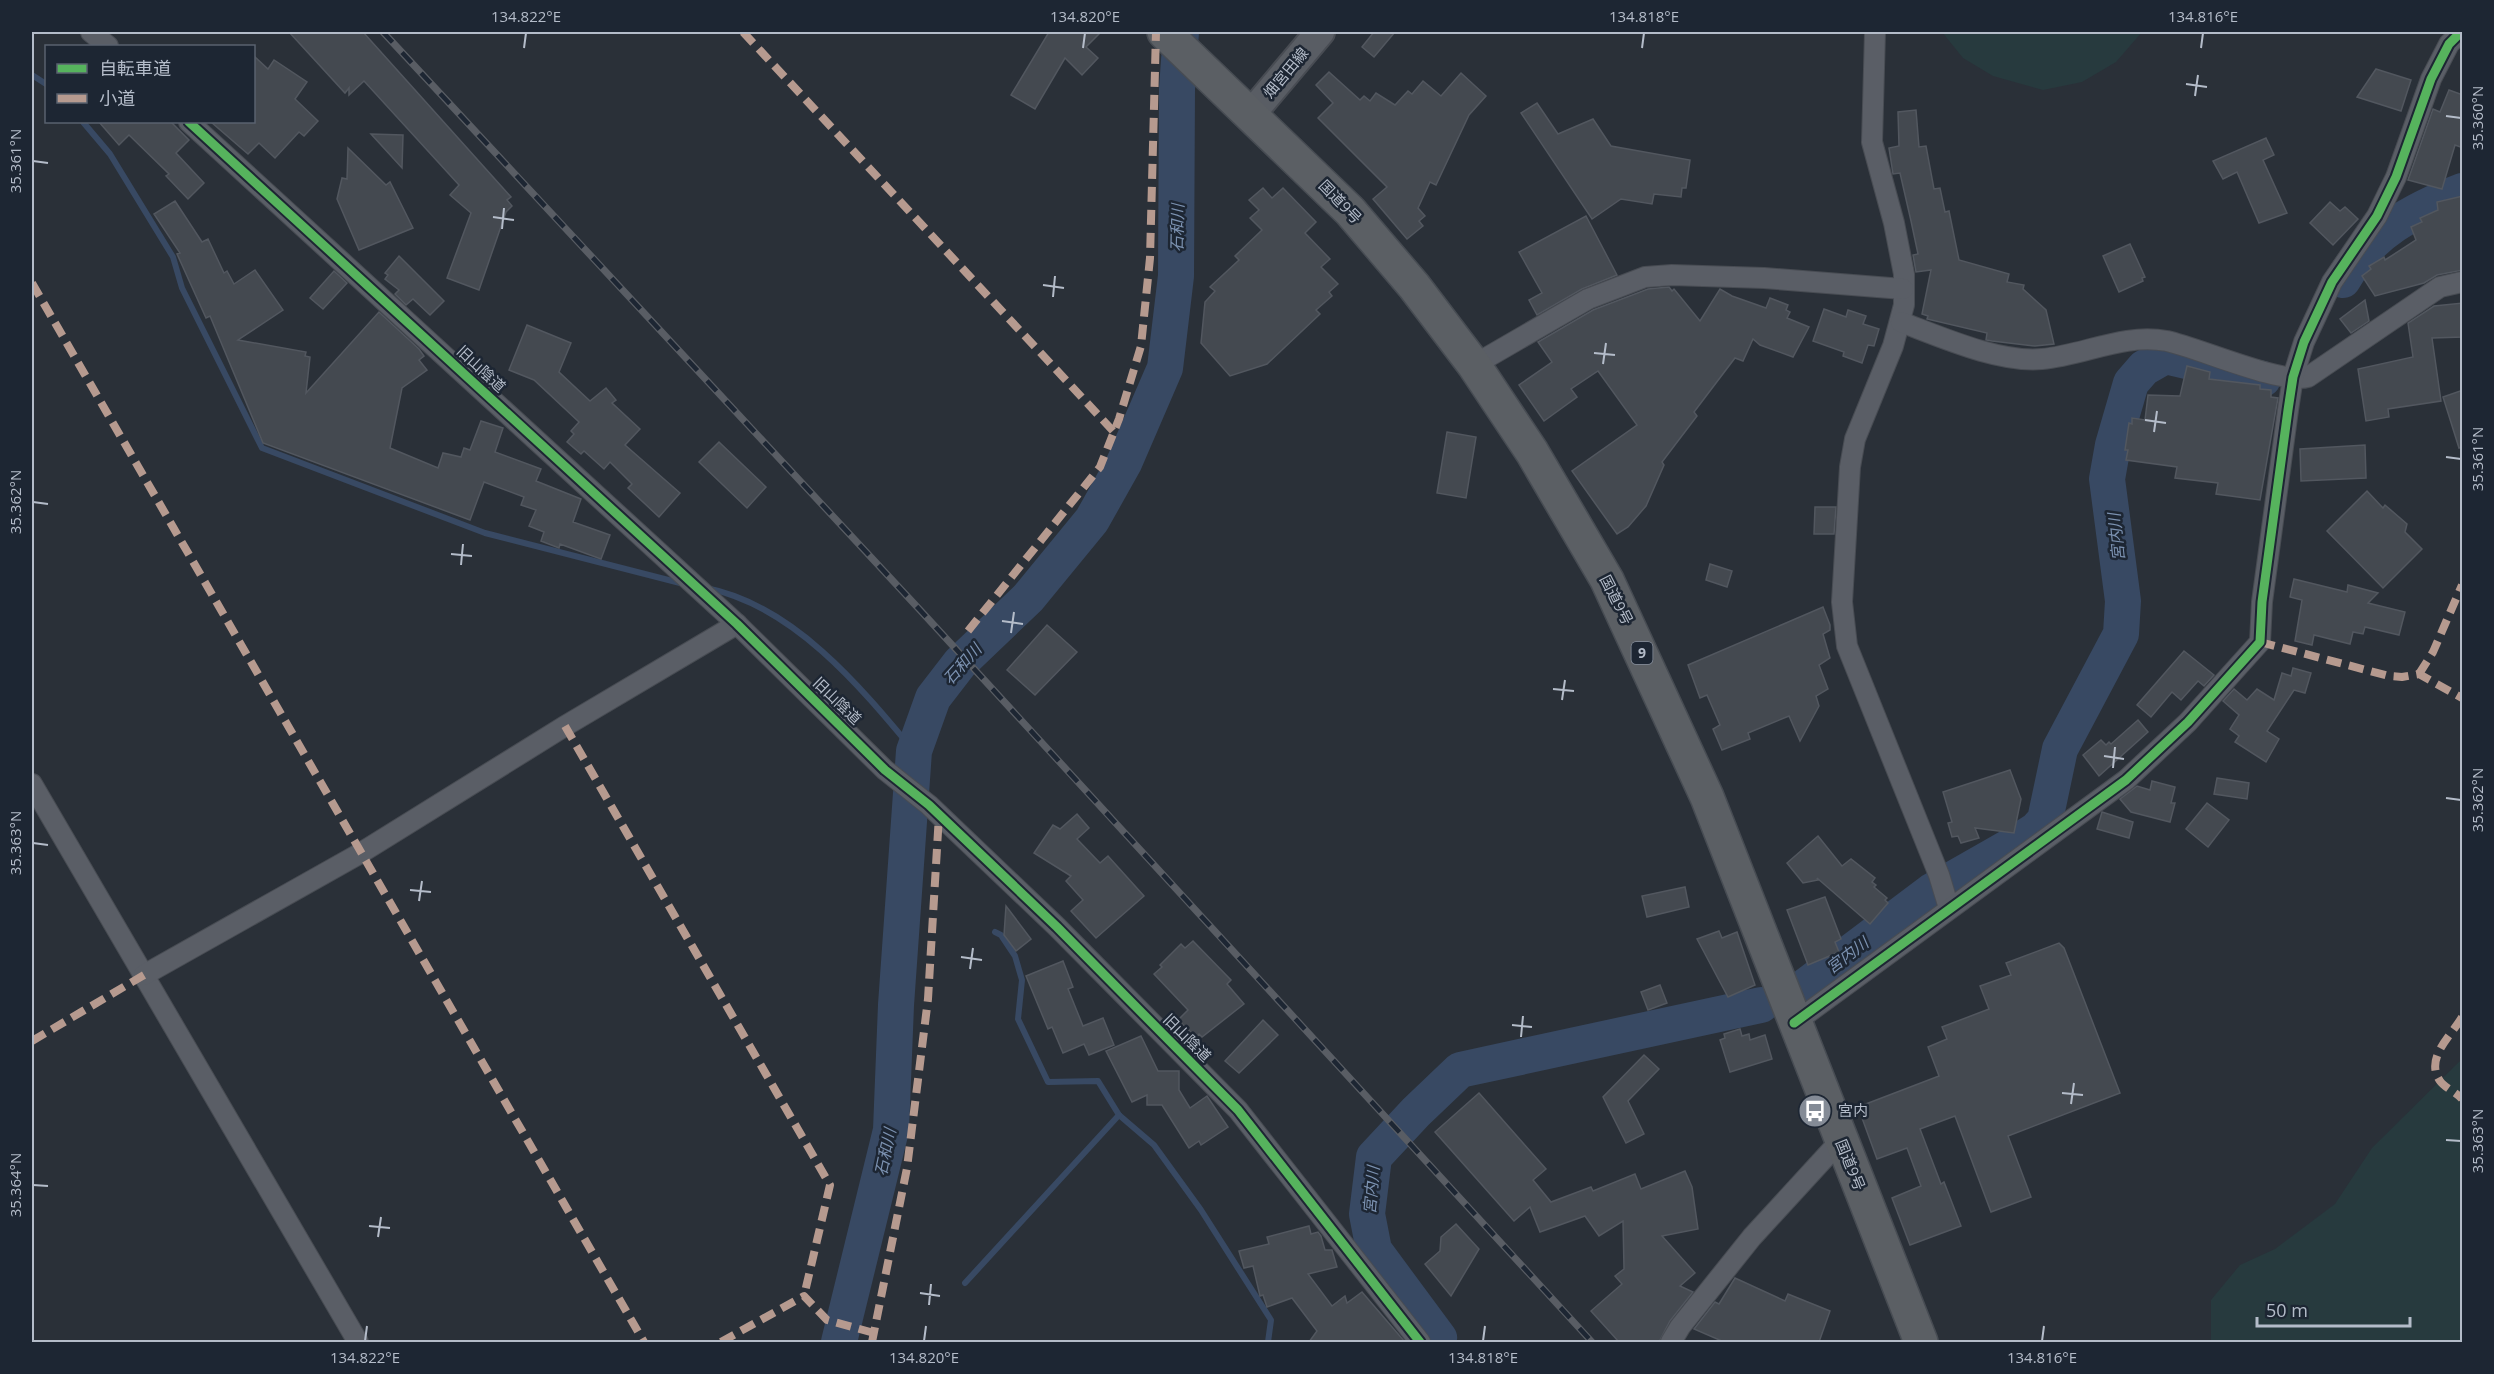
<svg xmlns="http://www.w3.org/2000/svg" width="2494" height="1374" viewBox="0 0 2494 1374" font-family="'Open Sans','Noto Sans JP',sans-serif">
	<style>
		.green { fill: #273a3e }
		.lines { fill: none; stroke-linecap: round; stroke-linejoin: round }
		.stream { stroke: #384963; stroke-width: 6 }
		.river { stroke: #384963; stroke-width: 36 }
		.building { fill: #444950; stroke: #52575f; stroke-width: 1.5 }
		.minor-casing { stroke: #484c53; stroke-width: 22 }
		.secondary-casing { stroke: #484c53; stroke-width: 32 }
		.trunk-casing { stroke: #474c53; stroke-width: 36 }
		.minor { stroke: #5a5e66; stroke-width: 20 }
		.secondary { stroke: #595d64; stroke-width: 28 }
		.trunk { stroke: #5b5f64; stroke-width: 33 }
		.rail-casing { stroke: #595d64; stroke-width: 7 }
		.rail { stroke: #1d2633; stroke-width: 4.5; stroke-dasharray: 14; stroke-linecap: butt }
		.quiet { stroke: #b69a8f; stroke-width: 8; stroke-dasharray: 15 8; stroke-linecap: butt }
		.cycleway-casing { stroke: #1d2633; stroke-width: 13 }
		.cycleway { stroke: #56b35d; stroke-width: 9 }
		.ticks { fill: none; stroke: #b4bcc9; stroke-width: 2 }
		.labels { text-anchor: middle; stroke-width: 5; stroke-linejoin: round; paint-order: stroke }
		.shield { fill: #1d2633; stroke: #878f9c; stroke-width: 1.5 }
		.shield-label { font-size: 14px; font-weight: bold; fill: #b4bcc9 }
		.street-label { font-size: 15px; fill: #b4bcc9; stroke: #1d2633 }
		.poi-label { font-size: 15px; fill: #b4bcc9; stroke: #1d2633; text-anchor: start }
		.water-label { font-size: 16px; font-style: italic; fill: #7c92b1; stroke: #1d2633 }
		.neatline { fill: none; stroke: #b4bcc9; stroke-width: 2 }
		.ticks-label { font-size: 15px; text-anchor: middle; fill: #b4bcc9 }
	</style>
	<rect width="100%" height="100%" fill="#2a3038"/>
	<g class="green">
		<polygon points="1942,32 2142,32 2116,62 2082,82 2043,90 1993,76 1963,58"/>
		<polygon points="2462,1059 2462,1342 2211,1342 2211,1300 2240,1265 2275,1249 2335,1204 2372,1148"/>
	</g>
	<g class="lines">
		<g class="stream">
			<polyline points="32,75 46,84"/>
			<polyline points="83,122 110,154 173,257 182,288 262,448 485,533 684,584"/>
			<path d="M706 588C793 605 860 686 914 751"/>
			<polyline points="995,932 1001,935 1015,956 1022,980 1018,1019 1048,1082 1098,1081 1119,1115 1154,1145 1201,1210 1271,1320 1268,1342"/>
			<polyline points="965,1283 1119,1115"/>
		</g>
		<g class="river">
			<path d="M2343 280C2368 234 2415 209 2462 191"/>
			<polyline points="1803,988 1932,891 2011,846 2036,830 2045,820 2060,749 2121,634 2123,601 2107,479 2113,445 2131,383 2144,368 2165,356 2263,379"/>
			<polyline points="839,1342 891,1130 896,1005 914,751 933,698 960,663 1028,598 1092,520 1124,463 1165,368 1176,276 1177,89 1181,32"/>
			<polyline points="1437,1342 1439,1338 1374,1250 1367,1214 1374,1157 1416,1112 1460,1070 1761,1005"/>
		</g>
	</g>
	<g class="building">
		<polygon points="289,32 363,32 511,197 507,200 512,206 506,212 479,290 447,278 471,213 450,195 459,185 364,81 349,95 349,88 345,93"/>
		<polygon points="1049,32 1101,32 1086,47 1098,58 1082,75 1065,58 1035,109 1011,95"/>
		<polygon points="1374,32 1395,32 1374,57 1362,47"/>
		<polygon points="254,56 268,69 274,60 307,82 295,99 318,121 304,136 299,132 275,158 259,143 248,154 211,122 254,122"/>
		<polygon points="2376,69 2411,80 2401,111 2357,97"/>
		<polygon points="1329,72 1360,100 1364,96 1370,101 1376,93 1395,105 1408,91 1412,94 1423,81 1441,96 1461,73 1486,96 1469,115 1436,185 1430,182 1418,208 1425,216 1419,221 1423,226 1407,239 1373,199 1387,187 1318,118 1333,103 1316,85"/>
		<polygon points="2449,90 2463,95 2463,148 2455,145 2442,189 2408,180 2433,109 2440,112"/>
		<polygon points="1537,103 1558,134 1593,119 1611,146 1690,160 1686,188 1682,188 1681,197 1654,194 1652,204 1621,199 1592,219 1521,113"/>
		<polygon points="1916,110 1919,147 1926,146 1934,189 1940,188 1945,212 1949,211 1959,260 2009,274 2007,282 2024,285 2023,289 2046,310 2054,344 2035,346 1992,341 1986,340 1987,333 1927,319 1928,316 1922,314 1931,270 1916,272 1913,255 1918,254 1911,221 1900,173 1893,174 1889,148 1899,146 1898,112"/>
		<polygon points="99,122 171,122 189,140 176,153 204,183 188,199 166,176 169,174 129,135 119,145"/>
		<polygon points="371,134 403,135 402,168"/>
		<polygon points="2266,138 2274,155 2263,160 2287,213 2259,223 2237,172 2223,179 2213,161"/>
		<polygon points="348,148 386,185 390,182 413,228 359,250 337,199 342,178 347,179"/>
		<polygon points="1263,188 1272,198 1283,188 1316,222 1305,233 1330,259 1321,267 1338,284 1329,292 1332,296 1316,310 1320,314 1267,364 1230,376 1201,343 1205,302 1215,291 1210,287 1239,260 1235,256 1262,230 1250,218 1259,210 1249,200"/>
		<polygon points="2463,196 2463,270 2437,275 2424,283 2375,296 2362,276 2371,269 2369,266 2384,257 2385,260 2416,240 2411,227 2422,222 2420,218 2438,210 2437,202"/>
		<polygon points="175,201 202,242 208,239 224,273 227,271 234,284 255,270 283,310 238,340 306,352 305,356 310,357 306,393 379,312 419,349 424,356 419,360 427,370 402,388 390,448 438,468 443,453 461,457 464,448 470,450 481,421 503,428 495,452 541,469 536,481 581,499 573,522 610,535 601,559 560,544 559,548 541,541 544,532 529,526 536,510 521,505 524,497 484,482 470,520 263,443 210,316 206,318 177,254 180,253 154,214"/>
		<polygon points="2330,202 2340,211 2345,207 2358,219 2333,245 2310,223"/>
		<polygon points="1586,216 1617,275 1582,289 1537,315 1529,300 1542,293 1519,252"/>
		<polygon points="2130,244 2145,277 2142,278 2143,281 2119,292 2103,256"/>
		<polygon points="399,256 444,301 430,315 413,299 406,305 395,294 399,290 385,279 388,275 385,273"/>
		<polygon points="334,271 347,283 323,309 310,298"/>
		<polygon points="1669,287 1672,291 1674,289 1700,321 1720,289 1732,296 1766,308 1770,298 1788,305 1786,310 1790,312 1787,318 1809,327 1793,357 1760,345 1753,339 1743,361 1735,358 1694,412 1697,416 1662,462 1664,465 1646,506 1628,527 1617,534 1572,471 1637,425 1598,371 1571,389 1577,397 1544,421 1519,385 1552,362 1538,342 1593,310 1648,289"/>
		<polygon points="2365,300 2369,321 2351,333 2340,319"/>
		<polygon points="2463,303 2463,337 2432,338 2441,401 2388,409 2389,417 2366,421 2358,369 2413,357 2408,323 2434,306"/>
		<polygon points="1824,309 1846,317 1848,310 1866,316 1863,324 1879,329 1874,346 1868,345 1862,363 1843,356 1844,352 1813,341"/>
		<polygon points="527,325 571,343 559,372 590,401 606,388 616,400 612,403 640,429 625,445 680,493 659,517 628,488 632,484 610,462 604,469 584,451 581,454 567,442 574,434 571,431 579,422 534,380 509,370"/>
		<polygon points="2187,366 2210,372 2209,379 2260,385 2260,389 2271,390 2271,397 2278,398 2260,500 2216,494 2218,483 2175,478 2177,467 2126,460 2128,450 2125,450 2129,423 2132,424 2132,418 2145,420 2148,395 2180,396"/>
		<polygon points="2463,390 2463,447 2459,448 2443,397"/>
		<polygon points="1447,432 1476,437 1466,498 1437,493"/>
		<polygon points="719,442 766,487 747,508 699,462"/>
		<polygon points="2365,445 2366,478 2301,481 2300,449"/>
		<polygon points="2367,491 2383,508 2385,505 2407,524 2405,532 2422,549 2383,588 2327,531"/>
		<polygon points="1815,507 1836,507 1834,534 1814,534"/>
		<polygon points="1710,564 1732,571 1727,587 1706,580"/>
		<polygon points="2294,579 2347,592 2348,585 2378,593 2368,603 2405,612 2399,635 2365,627 2363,634 2353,632 2350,644 2314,635 2312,645 2295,641 2302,600 2290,597"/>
		<polygon points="1823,607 1830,625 1830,630 1823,634 1830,658 1819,665 1828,689 1816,696 1819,706 1800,741 1789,716 1748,733 1750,739 1722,750 1713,729 1720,725 1707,695 1700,698 1688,665"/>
		<polygon points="1047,625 1077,652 1035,695 1007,670"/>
		<polygon points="2184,651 2214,675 2204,686 2198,681 2181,700 2172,692 2151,717 2137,705"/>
		<polygon points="2293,668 2311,673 2305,693 2294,690 2267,731 2279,739 2266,762 2235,742 2239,736 2230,729 2239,715 2223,701 2234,689 2247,700 2257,689 2274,700 2282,673 2291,676"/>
		<polygon points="2138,720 2148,732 2099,776 2083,755 2101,740 2106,745 2109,742 2111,744"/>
		<polygon points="2010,770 2021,799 2014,833 1975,828 1979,838 1961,843 1958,836 1952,837 1948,823 1952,822 1943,792"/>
		<polygon points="2217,778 2249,783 2247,799 2214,794"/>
		<polygon points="2152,781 2175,787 2171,803 2175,803 2170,822 2131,812 2120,799 2137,786 2150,790"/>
		<polygon points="2207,803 2229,820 2208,847 2186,829"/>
		<polygon points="2102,812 2133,822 2129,838 2097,829"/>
		<polygon points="1077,814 1089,828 1077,839 1100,863 1108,856 1144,896 1096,938 1071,911 1083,900 1066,881 1071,876 1034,853 1053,825 1060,829"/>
		<polygon points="1818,836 1842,866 1851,859 1875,878 1872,882 1876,885 1874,887 1887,898 1885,900 1888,903 1870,924 1817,878 1818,880 1803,883 1787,863"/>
		<polygon points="1685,887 1689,907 1647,917 1642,896"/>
		<polygon points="1825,897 1841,939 1835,942 1839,952 1808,965 1787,910"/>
		<polygon points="1006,906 1031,939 1016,951 1004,935"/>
		<polygon points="1719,931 1722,938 1737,932 1755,985 1728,997 1697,939"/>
		<polygon points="1193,941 1231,980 1227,984 1244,1004 1202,1037 1199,1034 1196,1037 1178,1020 1188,1010 1154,974 1162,967 1160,965 1181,944 1185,948"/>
		<polygon points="2059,943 2064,948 2120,1093 2008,1136 2031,1197 1991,1212 1955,1116 1920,1129 1941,1184 1944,1182 1961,1226 1910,1245 1892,1198 1921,1186 1907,1148 1877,1159 1858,1107 1939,1076 1928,1047 1947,1039 1942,1027 1989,1009 1980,986 2011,975 2006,963"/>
		<polygon points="1063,961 1073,987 1068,989 1083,1026 1103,1018 1114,1045 1089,1055 1084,1044 1063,1053 1052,1027 1048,1029 1026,976"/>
		<polygon points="1660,985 1667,1003 1648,1010 1641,992"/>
		<polygon points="1263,1020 1278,1035 1239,1073 1225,1061"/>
		<polygon points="1740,1029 1742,1036 1749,1034 1750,1040 1765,1035 1772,1059 1730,1072 1720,1040 1725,1038 1724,1034"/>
		<polygon points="1141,1036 1158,1071 1179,1071 1179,1090 1190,1108 1207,1096 1228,1127 1201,1145 1199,1141 1189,1148 1162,1105 1147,1105 1147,1095 1132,1102 1106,1051"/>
		<polygon points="1644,1055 1659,1069 1628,1101 1644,1134 1626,1143 1603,1097"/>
		<polygon points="1479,1093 1546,1169 1533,1180 1551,1202 1591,1187 1593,1191 1635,1174 1641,1189 1685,1171 1692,1187 1698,1229 1662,1236 1695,1273 1680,1286 1693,1292 1670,1321 1659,1342 1619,1342 1591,1311 1622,1284 1615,1276 1624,1269 1623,1221 1599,1236 1585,1216 1540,1232 1530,1207 1514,1221 1435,1132"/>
		<polygon points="1456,1224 1479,1249 1451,1296 1425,1264 1440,1251 1441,1237"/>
		<polygon points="1309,1226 1311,1234 1318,1232 1321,1236 1325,1250 1332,1250 1337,1267 1308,1274 1332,1306 1345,1296 1347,1303 1362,1292 1405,1342 1309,1342 1317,1331 1292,1298 1267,1307 1263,1295 1260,1296 1253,1266 1244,1268 1239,1251 1269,1244 1267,1237"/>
		<polygon points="1735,1278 1785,1301 1788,1294 1830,1311 1819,1342 1724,1342 1694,1329 1715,1302 1719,1304"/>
	</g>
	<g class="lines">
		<g class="minor-casing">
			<g id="minor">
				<polyline points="91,32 108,46"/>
				<polyline points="1875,32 1872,142 1894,223 1904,274 1904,305 1893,346 1855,439 1850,467 1842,602 1847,646 1939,875 1949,908"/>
				<polyline points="189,122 737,624 885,770 929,805 1057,927 1238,1110 1420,1342"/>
				<path d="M1901 322C1941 337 1999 363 2042 359 2085 355 2123 333 2167 341 2199 348 2282 385 2308 377L2440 287 2462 282"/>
				<polyline points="1474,365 1588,299 1645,277 1672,275 1764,278 1903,289"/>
				<polyline points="32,784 358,1342"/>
				<polyline points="144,975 359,854 565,726 737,624"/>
				<polyline points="1794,1023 2126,780 2188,722 2260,642 2262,602 2288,410 2293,377 2304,342 2332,282 2377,216 2396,177 2431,79 2449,44 2461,32"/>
				<polyline points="1671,1342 1680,1327 1752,1237 1841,1140"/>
			</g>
		</g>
		<g class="secondary-casing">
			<polyline id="secondary" points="1251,114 1320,32"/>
		</g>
		<g class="trunk-casing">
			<polyline id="trunk" points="1164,32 1350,211 1414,286 1474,365 1532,452 1607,580 1707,797 1921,1342"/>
		</g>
		<use href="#minor" class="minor"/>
		<use href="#secondary" class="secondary"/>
		<use href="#trunk" class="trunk"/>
		<g class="rail-casing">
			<polyline id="rail" points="383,32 920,610 1592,1342"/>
		</g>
		<use href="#rail" class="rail"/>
		<g class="quiet">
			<polyline points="743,32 1114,432"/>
			<polyline points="32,283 644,1342"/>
			<polyline points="968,631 1100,467 1119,419 1141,346 1150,258 1156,32"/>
			<polyline points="2260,642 2389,676 2402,677 2419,674 2462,698"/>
			<polyline points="2419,674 2433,652 2462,585"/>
			<polyline points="565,726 830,1185 804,1296"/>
			<path d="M2462 1017C2452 1035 2424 1058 2440 1081 2445 1088 2456 1092 2462 1099"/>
			<polyline points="32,1041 144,975"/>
			<polyline points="721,1342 804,1296 827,1320 874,1333"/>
			<polyline points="872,1342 907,1168 928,999 939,815"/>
		</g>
		<g class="cycleway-casing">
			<g id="cycleway">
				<polyline points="189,122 737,624 885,770 929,805 1057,927 1238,1110 1420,1342"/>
				<polyline points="1794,1023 2126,780 2188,722 2260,642 2262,602 2288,410 2293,377 2304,342 2332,282 2377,216 2396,177 2431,79 2449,44 2461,32"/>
			</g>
		</g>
		<use href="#cycleway" class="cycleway"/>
	</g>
	<path class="ticks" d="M524 48 526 33M1083 48 1085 33M1642 48 1644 33M2201 48 2203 33M2186 84 2207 87M2195 96 2198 75M2446 116 2461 118M33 161 48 163M493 217 514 220M502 229 504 208M1043 285 1064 288M1053 297 1055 276M1594 353 1615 355M1603 364 1606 343M2145 420 2166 423M2154 432 2157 411M2446 457 2461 459M33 502 48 504M451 554 472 556M461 565 463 544M1002 621 1023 624M1011 633 1014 612M1553 689 1574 691M1562 700 1565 680M2104 756 2124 759M2113 768 2115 747M2446 798 2461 800M33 843 48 845M410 890 431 892M419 901 422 881M961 957 982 960M970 969 973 948M1512 1025 1532 1027M1521 1037 1523 1016M2062 1093 2083 1095M2071 1104 2074 1083M2446 1140 2461 1141M33 1185 48 1186M369 1226 390 1228M378 1237 381 1217M920 1293 940 1296M929 1305 931 1284M365 1341 367 1326M924 1341 926 1326M1483 1341 1485 1326M2042 1341 2044 1326"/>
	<defs>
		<g id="bus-disc" transform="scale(1.725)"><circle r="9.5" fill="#848b96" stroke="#1d2633"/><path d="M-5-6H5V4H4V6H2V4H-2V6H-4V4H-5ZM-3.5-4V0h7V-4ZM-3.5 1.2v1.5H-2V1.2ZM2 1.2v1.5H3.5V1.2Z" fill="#fff"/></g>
	</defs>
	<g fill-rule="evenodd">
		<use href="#bus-disc" x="1815" y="1111"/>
	</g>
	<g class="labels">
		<rect class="shield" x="1631.5" y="642" width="21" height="22" rx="4.5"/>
		<g class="shield-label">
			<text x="1642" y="658">9</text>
		</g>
		<g class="street-label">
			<text transform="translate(1286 73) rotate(-50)" y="5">畑宮田線</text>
			<text transform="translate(1340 202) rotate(46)" y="5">国道9号</text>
			<text transform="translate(481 369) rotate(43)" y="5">旧山陰道</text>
			<text transform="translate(1616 600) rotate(63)" y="5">国道9号</text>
			<text transform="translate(837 701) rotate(44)" y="5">旧山陰道</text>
			<text transform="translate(1187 1038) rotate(45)" y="5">旧山陰道</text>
			<text transform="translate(1850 1165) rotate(68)" y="5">国道9号</text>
		</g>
		<g class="poi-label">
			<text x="1838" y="1116">宮内</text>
		</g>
		<g class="water-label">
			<text transform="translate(1177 228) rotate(-89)" y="6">石和川</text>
			<text transform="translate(2116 537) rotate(-96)" y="6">宮内川</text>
			<text transform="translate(962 664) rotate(-48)" y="6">石和川</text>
			<text transform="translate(1847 955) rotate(-37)" y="6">宮内川</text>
			<text transform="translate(885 1152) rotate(-78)" y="6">石和川</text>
			<text transform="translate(1371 1190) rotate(-85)" y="6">宮内川</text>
		</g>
	</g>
	<rect width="2494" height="1374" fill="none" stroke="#1d2633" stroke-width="66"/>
	<rect x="45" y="45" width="210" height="78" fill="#1d2633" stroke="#59626f" stroke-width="1.5"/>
	<rect x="57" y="64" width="30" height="9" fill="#56b35d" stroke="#59626f" stroke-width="1.5"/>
	<text x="99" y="75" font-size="18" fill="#b4bcc9">自転車道</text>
	<rect x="57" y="94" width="30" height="9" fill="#b69a8f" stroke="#59626f" stroke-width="1.5"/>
	<text x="99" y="105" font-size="18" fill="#b4bcc9">小道</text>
	<path d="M2257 1317v9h153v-9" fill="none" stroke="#b4bcc9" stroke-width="3"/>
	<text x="2266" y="1317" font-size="18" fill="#b4bcc9" stroke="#1d2633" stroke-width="4.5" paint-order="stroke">50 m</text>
	<rect x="33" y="33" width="2428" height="1308" class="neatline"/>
	<g class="ticks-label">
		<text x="526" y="22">134.822°E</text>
		<text x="1085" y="22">134.820°E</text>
		<text x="1644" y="22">134.818°E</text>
		<text x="2203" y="22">134.816°E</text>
		<text transform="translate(2478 118) rotate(-90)" y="5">35.360°N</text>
		<text transform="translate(16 161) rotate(-90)" y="5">35.361°N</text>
		<text transform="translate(2478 459) rotate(-90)" y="5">35.361°N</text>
		<text transform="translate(16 502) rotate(-90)" y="5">35.362°N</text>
		<text transform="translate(2478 800) rotate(-90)" y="5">35.362°N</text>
		<text transform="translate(16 843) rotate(-90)" y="5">35.363°N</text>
		<text transform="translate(2478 1141) rotate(-90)" y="5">35.363°N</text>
		<text transform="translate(16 1185) rotate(-90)" y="5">35.364°N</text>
		<text x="365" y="1363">134.822°E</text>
		<text x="924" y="1363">134.820°E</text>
		<text x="1483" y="1363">134.818°E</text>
		<text x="2042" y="1363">134.816°E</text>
	</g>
</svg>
